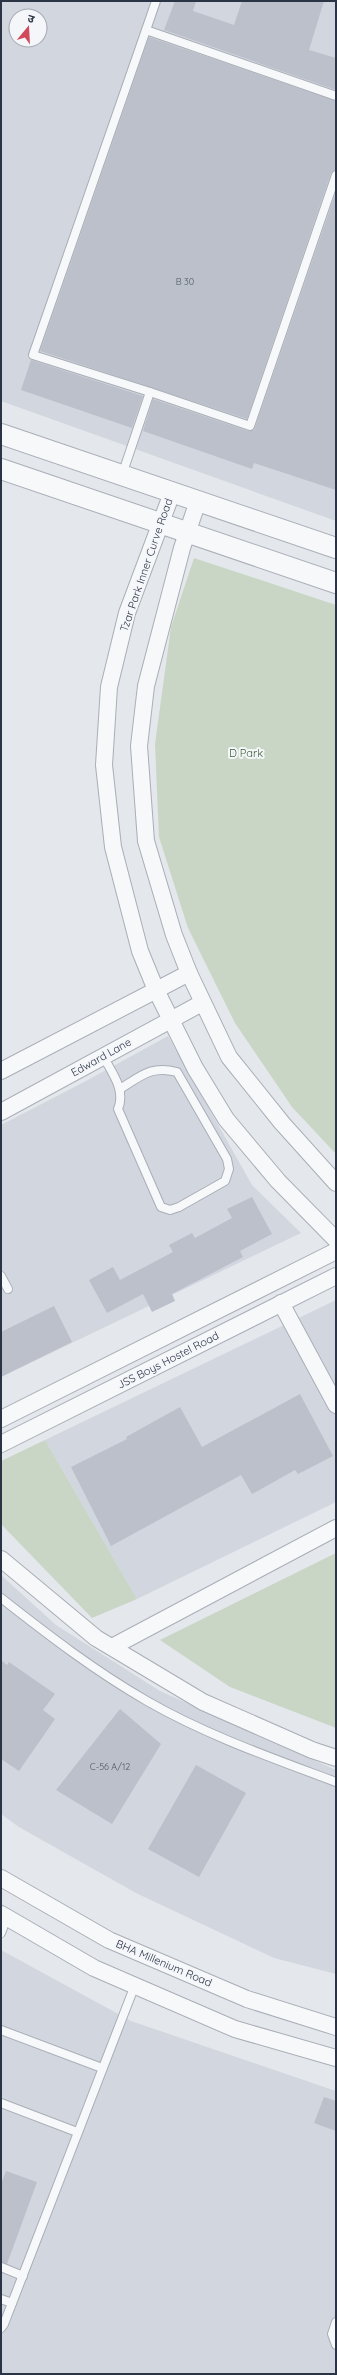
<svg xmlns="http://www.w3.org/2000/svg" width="337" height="2375" viewBox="0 0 337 2375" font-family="Quicksand,'Noto Sans Devanagari',sans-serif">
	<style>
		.built { fill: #d2d6de; fill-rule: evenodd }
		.green { fill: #c9d6c5 }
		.building { fill: #bbc0ca }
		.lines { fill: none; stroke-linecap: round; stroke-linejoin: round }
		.service-casing { stroke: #a9aeb7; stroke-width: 10 }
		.minor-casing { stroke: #a9aeb7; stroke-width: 18 }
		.tertiary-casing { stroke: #a9aeb7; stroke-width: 22 }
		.service { stroke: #f7f8fa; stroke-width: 8 }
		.minor { stroke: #f7f8fa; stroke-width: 16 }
		.tertiary { stroke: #f7f8fa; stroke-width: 20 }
		.labels { text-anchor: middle; stroke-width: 4; stroke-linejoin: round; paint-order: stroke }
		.number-label { font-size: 9px; fill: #4f5766 }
		.street-label { font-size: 11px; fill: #2b3445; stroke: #f4f6f9 }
		.park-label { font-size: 11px; fill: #3f6138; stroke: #f4f6f9 }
	</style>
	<rect width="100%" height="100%" fill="#e4e7ec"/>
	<g class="built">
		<path d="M1 1H336V521L1 401ZM16 16H40V40H16Z"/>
		<polygon points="168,1036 252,1185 301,1233 1,1377 1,1125 86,1081"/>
		<polygon points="336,1300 336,1502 137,1599 45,1440"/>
		<polygon points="1,1575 56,1625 160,1691 336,1770 336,1974 274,1958 136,1893 19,1827 1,1814"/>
		<polygon points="1,1950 131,2021 336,2091 336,2374 1,2374"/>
	</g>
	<g class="green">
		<polygon points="194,558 336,605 336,1154 292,1107 235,1023 188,928 159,837 155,744 171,627"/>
		<polygon points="45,1440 137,1599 92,1618 1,1524 1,1461"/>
		<polygon points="336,1553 336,1728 230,1687 160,1640"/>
	</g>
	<g class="building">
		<polygon points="175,1 196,1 193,11 234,25 242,1 324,1 309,50 336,58 336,90 164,30"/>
		<polygon points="149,37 336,101 336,170 331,173 247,419 40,351"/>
		<polygon points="336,192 336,490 254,463 252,469 143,431 153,399 248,431 254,430"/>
		<polygon points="31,360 143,396 132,428 21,390"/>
		<polygon points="252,1197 272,1234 240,1251 243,1257 172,1294 175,1301 152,1312 143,1294 107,1313 89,1280 113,1267 120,1280 173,1252 169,1245 192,1233 195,1238 232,1218 227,1209"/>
		<polygon points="54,1306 72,1342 1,1377 1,1332"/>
		<polygon points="300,1394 333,1456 298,1474 295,1470 252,1494 241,1475 111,1546 71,1467 127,1439 126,1437 180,1407 202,1447"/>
		<polygon points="1,1660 7,1665 9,1662 55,1694 43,1710 55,1719 19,1771 1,1759"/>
		<polygon points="120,1709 161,1744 112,1824 56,1790"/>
		<polygon points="196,1765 246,1793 199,1877 148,1849"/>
		<polygon points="324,2097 336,2101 336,2131 314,2123"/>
		<polygon points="6,2171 37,2182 7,2264 1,2262 1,2184"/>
	</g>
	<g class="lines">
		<g class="service-casing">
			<g id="service">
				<polyline points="146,30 156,1"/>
				<polyline points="336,96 146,30 33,355 150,392 250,426 336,175"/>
				<polyline points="122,475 150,392"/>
				<path d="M103 1056C112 1073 126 1090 118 1109L161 1207 170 1210 179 1207 225 1181 229 1169 227 1159 177 1072C151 1065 141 1076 120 1089"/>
				<polyline points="1,1276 8,1289"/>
				<path d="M1 1598C48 1635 95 1671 147 1701 206 1735 272 1758 336 1782"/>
				<polyline points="1,1933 7,1917"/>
				<polyline points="1,2030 102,2068"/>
				<polyline points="1,2103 77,2132"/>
				<polyline points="1,2267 23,2276"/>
				<polyline points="1,2299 12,2303"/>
				<polyline points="336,2322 332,2334 336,2345"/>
				<polyline points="1,2328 4,2324 135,1985"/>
			</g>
		</g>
		<g class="minor-casing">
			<g id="minor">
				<polyline points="172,493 127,613 109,687 104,765 113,847 140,951 156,990 195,1068 226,1119 278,1181 336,1240"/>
				<polyline points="198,501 182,548 146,686 139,746 146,841 174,935 189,973 229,1057 282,1123 336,1183"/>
				<polyline points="1,1071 189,973"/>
				<polyline points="1,1112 202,1003"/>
				<polyline points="281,1303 336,1405"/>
				<polyline points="1,1419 336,1251"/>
				<polyline points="1,1444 336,1276"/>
				<polyline points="1,1559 96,1638 203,1702 312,1750 336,1758"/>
				<polyline points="112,1647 336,1528"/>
				<polyline points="1,1878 109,1940 247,1999 336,2027"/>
				<polyline points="1,1914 94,1968 235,2029 336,2058"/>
			</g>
		</g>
		<g class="tertiary-casing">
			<g id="tertiary">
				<polyline points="1,434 336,548"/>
				<polyline points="1,469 336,583"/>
			</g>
		</g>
		<use href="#service" class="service"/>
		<use href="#minor" class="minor"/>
		<use href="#tertiary" class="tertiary"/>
	</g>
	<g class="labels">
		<g class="number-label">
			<text x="185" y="285">B 30</text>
			<text x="110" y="1770">C-56 A/12</text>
		</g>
		<g class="street-label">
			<text transform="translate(146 565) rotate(-71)" y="4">Tzar Park Inner Curve Road</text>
			<text transform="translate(101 1057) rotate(-29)" y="4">Edward Lane</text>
			<text transform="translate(168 1360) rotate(-27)" y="4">JSS Boys Hostel Road</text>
			<text transform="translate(164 1963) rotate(23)" y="4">BHA Millenium Road</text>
		</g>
		<g class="park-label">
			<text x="246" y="757">D Park</text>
		</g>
	</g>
	<rect width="337" height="2375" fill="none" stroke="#2b3445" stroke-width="4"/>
	<g transform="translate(28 28) rotate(18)"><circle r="19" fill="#f4f6f9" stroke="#a4a8b1"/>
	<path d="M0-3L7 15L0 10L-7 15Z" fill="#d1495b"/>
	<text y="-6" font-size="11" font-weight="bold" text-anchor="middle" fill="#2b3445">उ</text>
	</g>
</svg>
